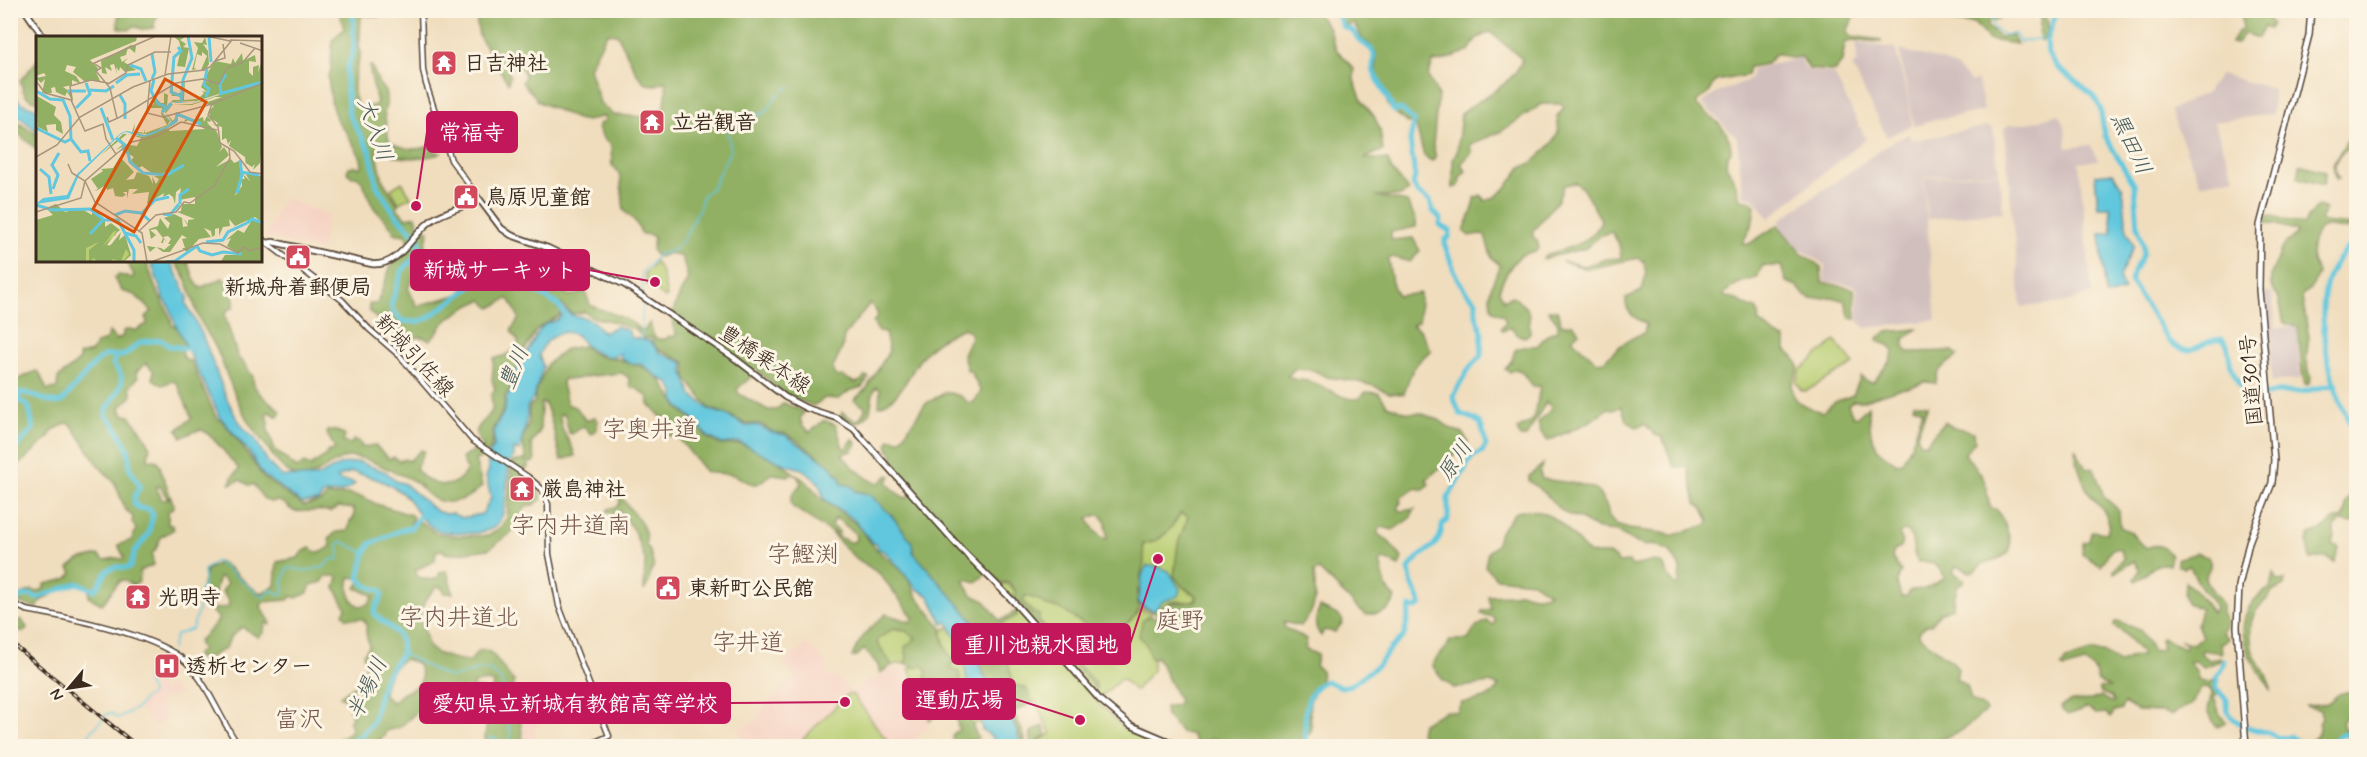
<svg xmlns="http://www.w3.org/2000/svg" width="2367" height="757" viewBox="0 0 2367 757" font-family="Mynerve,'Klee One',sans-serif">
	<style>
		.built { fill: #f5d2c2 }
		.industrial { fill: #d1bfbd }
		.green { fill: #b8cd71; stroke: #7a7c48; stroke-width: 1.5 }
		.forest { fill: #92b063; stroke: #666d40; stroke-width: 1.5; fill-rule: evenodd }
		.water { fill: #61c7de; stroke: #4e787e; stroke-width: 1.5 }
		.lines { fill: none; stroke-linecap: round; stroke-linejoin: round }
		.stream { stroke: #61c7de; stroke-width: 1.5 }
		.river { stroke: #61c7de; stroke-width: 5 }
		.secondary-casing { stroke: #564536; stroke-width: 7 }
		.primary-casing { stroke: #564536; stroke-width: 8 }
		.trunk-casing { stroke: #564536; stroke-width: 8 }
		.secondary { stroke: #fff; stroke-width: 4 }
		.primary { stroke: #fff; stroke-width: 4.5 }
		.trunk { stroke: #fff; stroke-width: 5 }
		.rail-casing { stroke: #3b2a1e; stroke-width: 4 }
		.rail { stroke: #fcf5e5; stroke-width: 1.5; stroke-dasharray: 4.5; stroke-linecap: butt }
		.labels { text-anchor: middle; stroke-width: 6; stroke-linejoin: round; paint-order: stroke }
		.poi-label { font-size: 21px; font-weight: bold; fill: #3b2a1e; stroke: #fcf5e5; text-anchor: start }
		.street-label { font-size: 21px; fill: #3b2a1e; stroke: #fcf5e5 }
		.water-label { font-size: 22px; font-style: italic; fill: #465958; stroke: #fcf5e5 }
		.quarter-label { font-size: 24px; fill: #76574c; stroke: #fcf5e5 }
		.inset-river { fill: none; stroke: #61c7de; stroke-width: 3 }
		.inset-road { fill: none; stroke: #a8957d; stroke-width: 1.5 }
		.view { fill: #d7540e; fill-opacity: 0.15; stroke: #d7540e; stroke-width: 3 }
		.inset-edge { fill: none; stroke: #3b2a1e; stroke-width: 3 }
		.leader { fill: none; stroke: #c2185b; stroke-width: 2 }
		.callout-dot { fill: #c2185b; stroke: #fcf5e5; stroke-width: 2 }
		.callout { fill: #c2185b; stroke: #c2185b; stroke-width: 2 }
		.callout-label { font-size: 22px; text-anchor: middle; font-weight: bold; fill: #fff }
	</style>
	<rect width="100%" height="100%" fill="#fcf5e5"/>
	<filter id="ink" filterUnits="userSpaceOnUse"><feTurbulence type="fractalNoise" baseFrequency=".0167" numOctaves="2"/><feDisplacementMap in="SourceGraphic" scale="12" xChannelSelector="R" yChannelSelector="G"/><feConvolveMatrix kernelMatrix="1 2 1 2 8 2 1 2 1" color-interpolation-filters="sRGB"/></filter>
	<filter id="wash" filterUnits="userSpaceOnUse"><feTurbulence type="fractalNoise" baseFrequency=".008" numOctaves="4" result="noise"/><feDisplacementMap in="SourceGraphic" scale="24" xChannelSelector="R" yChannelSelector="G"/><feGaussianBlur stdDeviation="1.35" result="paint"/><feColorMatrix in="noise" values="0 0 0 0 0 0 0 0 0 0 0 0 0 0 0 0 0 1.4 0 .05"/><feComposite in="paint" operator="in"/></filter>
	<g filter="url(#wash)">
		<rect width="100%" height="100%" fill="#f0ddbd"/>
		<g class="built">
			<polygon points="286,198 308,208 328,214 321,250 265,237 280,204"/>
			<polygon points="806,643 826,662 829,678 836,677 852,692 867,680 875,681 888,670 894,668 902,670 910,679 929,721 927,728 908,746 748,746 739,731 757,720 761,711 795,676 783,664"/>
			<polygon points="170,668 173,677 160,682 161,690 172,685 178,693 171,699 169,696 159,702 168,716 154,727 139,708 143,701 152,694 153,689 148,678 150,672 155,669 158,673"/>
			<polygon points="536,706 545,720 532,730 539,741 528,746 524,737 524,726 520,718"/>
		</g>
		<g class="industrial">
			<polygon points="1856,43 1895,48 1908,99 1912,125 1887,137 1852,66 1857,62"/>
			<polygon points="1899,50 1942,60 1957,68 1971,82 1978,81 1984,111 1923,122 1923,124 1914,126"/>
			<polygon points="1800,58 1806,70 1834,74 1866,139 1769,218 1754,198 1743,196 1737,138 1702,103 1717,93 1751,79 1752,69"/>
			<polygon points="2220,74 2273,89 2272,114 2214,122 2234,177 2200,184 2170,110 2207,92"/>
			<polygon points="2058,114 2065,125 2067,148 2090,145 2098,160 2079,163 2092,294 2062,303 2021,307 2004,129 2008,125 2033,122"/>
			<polygon points="1989,126 1993,129 1999,172 1923,177 1936,320 1865,328 1858,321 1857,289 1854,285 1824,281 1825,265 1799,248 1781,227 1780,220 1892,142 1909,134 1911,140 1919,139 1921,152 1920,139"/>
			<polygon points="1999,173 2003,212 1928,219 1924,178"/>
			<polygon points="2263,292 2272,293 2276,328 2297,326 2300,379 2272,382"/>
		</g>
		<g class="green">
			<polygon points="402,182 411,197 399,203 391,189"/>
			<polygon points="654,260 662,273 667,296 665,298 653,288 647,285 645,273 652,267"/>
			<polygon points="1835,341 1854,364 1806,391 1801,390 1796,382 1800,370"/>
			<path d="M1190 509 1179 581 1183 587 1197 597 1193 603C1177 599 1166 600 1157 614L1141 607 1138 603 1140 586V547L1182 512Z"/>
			<path d="M1003 584H1007C1028 607 1102 600 1134 607 1139 608 1145 612 1151 614L1145 632 1153 653V670L1135 691 1122 678 1096 701 1124 728 1140 733 1145 742 1137 746H1032L1051 734 1035 701 1012 712 983 637 1021 607 1000 586Z"/>
			<path d="M949 627 961 647 970 693 976 701 980 722 959 729 954 710 940 709 930 721 909 669 917 665 909 659 903 664C893 663 888 667 880 673L878 665 862 643C882 634 896 620 916 638L932 635Z"/>
			<polygon points="848,694 853,695 889,743 885,746 806,746 801,741"/>
		</g>
		<g class="forest">
			<path d="M1822 10 1856 11 1847 32 1850 36 1881 40V42L1853 40 1845 43 1842 62 1835 71H1832L1809 69 1802 57 1789 58 1780 54H1775L1767 64 1749 67 1747 75 1716 81 1711 87 1710 92 1697 101V105C1714 120 1731 128 1731 152L1727 156 1726 166 1733 176 1740 199 1751 201 1755 206 1752 226 1742 243 1749 244 1778 225 1801 253 1821 267 1822 282 1854 289 1856 319 1850 318 1845 301 1832 297 1811 299 1805 296 1797 286 1786 282 1781 266H1762L1757 278C1742 282 1737 282 1724 294L1725 297C1742 298 1743 307 1756 309L1759 314 1758 322C1768 327 1774 337 1786 339V350C1791 355 1800 361 1798 369 1797 375 1792 380 1792 387 1791 403 1811 409 1822 412L1835 402 1853 395 1861 376 1866 381 1873 382 1890 361 1894 351 1889 345 1879 342 1878 338 1886 332 1917 329 1904 339V347L1908 352 1953 351 1958 355C1948 366 1937 365 1936 383L1924 382 1908 388 1898 389 1862 401H1853L1848 405 1853 416 1858 417 1868 406 1871 434 1878 450 1897 464 1902 462 1911 446 1923 410 1913 406 1914 403 1928 405 1917 435 1920 443 1925 444 1944 422 1953 427 1974 432 1975 441 1965 453 1968 459C1974 462 1986 482 1987 489 1988 497 1987 501 1991 508L1997 510C2005 523 2013 539 2009 553L2000 558 1984 563 1972 573 1960 567H1955L1953 572 1965 580 1957 587 1952 608 1940 613 1931 624 1925 626 1919 632V636L1953 662 1958 669 1956 679 1967 686 1971 700 1982 706 1986 711 1962 730 1937 741 1935 746H1432L1420 733 1422 723 1446 711 1457 712 1461 703C1476 700 1489 701 1499 686L1489 683 1454 688 1442 679 1432 665C1435 657 1446 652 1450 640H1468L1474 629 1486 621 1493 625 1495 621 1493 617 1481 614 1482 611 1491 609 1488 596 1513 595 1520 592C1531 596 1539 598 1549 593L1533 582 1496 578 1485 566 1488 552 1496 545 1500 532 1515 512C1519 512 1525 510 1529 510 1556 511 1572 536 1588 553 1603 556 1607 549 1619 563L1629 562 1633 566 1654 561 1663 564 1671 580 1677 586 1679 584 1680 568 1670 551 1653 544 1646 546 1637 543 1616 531 1598 529 1581 519 1567 514 1558 508 1546 494 1529 481V476L1543 464 1540 473 1542 479 1578 484 1596 489 1607 507 1609 517 1616 525 1629 529 1663 533 1671 536 1707 525 1709 521 1702 507 1696 503 1688 467H1674L1662 437 1655 435 1645 424 1636 427 1627 421 1621 406 1614 410 1607 409 1589 422 1548 441 1540 431 1538 423 1552 408 1546 402 1526 437H1520L1517 429 1531 422 1536 410 1540 386 1533 387 1521 371 1515 369 1510 372 1505 369 1512 360 1515 350 1525 346H1537L1548 334 1558 330V323L1548 310H1557L1562 325 1573 324 1579 332 1572 339 1597 362 1604 361C1617 348 1627 339 1644 333L1646 324C1634 317 1625 313 1626 298L1642 291 1646 274 1644 261 1638 258 1588 269 1562 261 1584 266 1606 259 1621 258 1619 244 1612 232 1601 235 1586 248 1543 259 1545 255C1566 248 1594 244 1601 220L1584 190 1576 183 1564 185 1558 200 1533 231V237L1537 240 1539 248C1534 253 1529 252 1522 255 1513 260 1502 280 1499 291L1504 300 1512 296C1533 312 1528 308 1530 333L1525 337 1518 335 1511 327 1503 331 1501 328 1506 322 1503 315 1493 311C1486 294 1492 282 1500 267L1497 262 1492 259 1485 236 1479 234 1469 236 1464 231C1467 221 1475 209 1475 198L1481 195 1485 201C1503 196 1511 182 1521 167 1531 167 1556 142 1558 132 1559 127 1558 121 1557 117L1564 107 1561 104H1542L1500 132 1471 144 1470 147 1472 152 1461 164 1466 171 1460 177 1459 186 1453 188V160L1457 152 1461 114C1480 97 1515 85 1522 59L1490 32 1476 39 1469 51 1442 61 1433 62 1428 76 1438 95 1433 145 1436 158 1432 161 1424 156 1415 122 1407 123C1401 116 1392 113 1388 105L1376 71V53L1369 44 1362 39 1354 23 1347 26 1343 23 1338 11ZM1905 530C1917 538 1910 552 1918 562 1933 560 1938 565 1945 578L1925 589 1911 590 1907 596 1901 597 1897 583 1901 571 1892 558 1894 550 1901 547 1903 542 1899 534Z"/>
			<polygon points="2249,10 2285,11 2284,17 2280,18 2273,13 2268,15 2268,19 2272,24 2269,29 2264,27 2258,38 2245,33 2236,44 2231,43 2237,32 2242,30 2242,14"/>
			<path d="M125 11H157C160 18 155 18 154 24L155 28 142 29 134 26 129 30 121 29 118 26V16Z"/>
			<path d="M339 11H375L378 14V17L364 15 361 17 359 47 361 52C356 73 349 85 358 107L373 106 377 103 370 71V66H372L379 84 385 91 387 101 384 112 389 141C404 151 421 151 437 143L438 139 440 140V146L433 150 435 152 441 153C434 158 405 159 396 156 391 155 388 150 384 146L376 149 383 181 398 204 397 208 406 218 416 216 419 227 429 231 419 267 424 271 425 277 421 278 420 274H416L408 288 417 306 460 294 467 283C463 274 458 272 449 271L447 269 469 265 483 260 485 250 488 249 493 253 505 257 516 267 520 266 546 281 552 279 567 295H575L585 291 590 305C603 311 631 318 639 329L644 331 650 322 653 335 657 339H666L669 336 675 337 676 333C666 315 680 295 688 278L682 257 669 253 659 257 655 255 652 249 654 238 651 235 642 234 635 221 624 211 620 175 612 165 611 146 603 138 598 128 600 123 605 122 604 116 587 121 577 119 537 101C535 92 526 90 522 82L525 76 522 69 516 66 510 68 508 71 510 76 508 83 479 36 475 11H1311L1318 15 1328 27 1336 49 1354 69V80L1363 103 1374 116 1380 130 1383 150 1366 158 1388 160 1391 169 1409 191 1400 196H1376L1407 202 1416 220V227L1391 232V240L1413 238 1420 251 1410 262 1393 257 1388 259 1392 283 1398 296 1420 293 1419 321 1412 325 1420 330 1431 351C1415 361 1409 376 1404 394L1389 393 1374 386 1354 381 1327 377 1313 370 1294 369 1288 376C1294 381 1299 379 1307 381 1325 384 1338 400 1358 399L1366 392 1379 393 1387 405 1408 413H1420L1439 420 1453 430 1463 433 1468 442C1465 447 1433 473 1426 480L1429 484 1423 490 1416 488 1400 498 1401 502 1398 508 1401 511 1415 509 1410 518 1393 530 1382 527 1378 530V534L1389 542 1402 558 1399 566 1384 559 1380 562 1386 587 1395 598C1389 615 1381 613 1365 615L1319 570 1314 572C1316 594 1318 610 1300 626L1283 622 1285 628 1307 639 1305 649 1318 655 1315 666 1321 670C1324 684 1313 689 1310 702 1308 709 1312 722 1311 731L1306 737V746H1221L1218 740 1211 738 1203 744H1197L1191 734 1182 733 1166 716 1165 707 1175 705 1179 702C1179 699 1158 659 1157 657L1151 659 1145 642 1139 636 1142 622 1147 616 1157 618C1163 593 1182 608 1197 600V596L1182 586 1174 576 1178 543 1188 517 1181 513C1172 527 1162 543 1143 544L1144 562 1141 574V587L1138 589C1137 597 1138 601 1138 608 1139 618 1112 635 1103 637L1059 608 1047 606 1037 599 1025 596 1023 601 1032 612 1039 615V623L1048 629 1068 654 1091 637V640L1074 660 1096 684V689L1014 597 1015 590 1008 582 1001 583 989 572 976 582 966 579 964 580 972 595 985 601 1000 621 1016 611 1018 615 1003 623 999 629 1014 685 1026 688 1033 703 1013 712 1024 734 1026 746H1022L1021 737 1011 715 980 668V655L976 644 977 633 973 621 913 552 912 542 891 515 861 492 855 491 851 486 842 484 839 476 827 463 795 439 785 433H775L760 424H746L729 415 709 408 686 378 685 362 657 349 651 338H643L634 328C626 328 621 324 614 322 602 318 595 321 585 312L573 314 560 304 557 308 561 311 560 315 537 329 518 361 513 383 505 397 504 409 493 429 492 447 484 457 475 460 482 486C468 501 447 508 429 496 425 493 423 489 420 486 413 479 404 476 396 473 381 466 365 456 349 457 330 459 314 484 295 476 282 470 274 458 267 447 261 438 253 431 248 421 235 399 227 374 217 350 212 339 204 329 199 318 191 298 190 279 174 261L188 262 195 281 200 288 223 278C229 285 236 298 234 307L226 311 225 316 238 358 243 362 253 377C252 394 272 401 281 412L278 417 269 412 266 414 269 422 267 427 275 450 297 468 304 463 310 466 324 457 328 451H332L335 448 327 434 328 430C335 431 340 431 345 436L343 442 350 444 354 440 359 441 362 447 375 445 389 459 394 457 399 461 405 459 409 461 421 450 424 451 416 469C430 487 454 493 467 469L462 459 467 454 475 451 480 453 484 447C465 428 487 423 492 410 493 405 491 399 491 395L495 389 492 380 494 358C504 357 515 352 519 342L511 331 519 318 510 300 507 299 491 308 482 300C470 305 455 312 445 322 439 327 437 335 430 340 424 336 416 336 410 340L405 334H389L387 332 390 325 382 318 377 319 369 311V304H377L390 268 411 244 405 235 394 233C390 221 379 216 373 206 367 196 366 183 357 176L352 177 347 172 349 167 356 166 360 168 362 166 361 158 346 132 337 121 332 106 328 77 331 70 332 40 344 29ZM607 33 617 34 637 74 646 84 656 85 666 81C670 128 645 115 613 115L600 103 589 68ZM870 303 877 312V318L873 322 878 331 885 332 889 351 867 388 854 400 866 408 859 420H854L842 412 841 416 853 424C879 417 867 399 876 387L880 390 879 406C902 399 909 372 924 354 933 343 950 333 964 328L969 331 971 337 963 354 967 370 971 372 981 392 974 402 969 403 960 396 946 392 925 404 902 438 900 440 890 439 887 444 889 451 893 454 891 464 912 490 910 495 905 498 894 491 887 482 891 476 888 475 878 484C865 478 850 466 842 454L852 451 857 444 853 439 846 449 843 448 836 425 824 420 810 432 803 426 800 419 804 412 784 403 776 410H768L739 394 737 389 750 378 753 370H756L785 394 813 406 825 398 839 399 849 391 862 387 869 377 865 376 861 381 855 383 842 376 838 377 834 374 833 368 842 349 844 336ZM1097 515H1101L1106 523 1107 539C1098 537 1091 527 1088 518Z"/>
			<polygon points="1973,11 2000,11 2001,18 1989,21 1988,27 1999,37 2012,35 2017,44 1989,40 1974,23 1957,23 1950,21 1952,17 1956,21 1965,17 1970,19"/>
			<path d="M2031 11H2042V13C2050 22 2050 32 2043 41L2040 40C2037 29 2044 22 2038 11L2033 15Z"/>
			<path d="M37 61V102C22 96 25 94 20 80 28 74 30 67 37 61Z"/>
			<polygon points="10,118 37,134 37,150 18,133 11,129"/>
			<path d="M2356 131C2357 145 2332 155 2335 170 2336 173 2338 176 2339 179H2336L2333 164 2346 142Z"/>
			<polygon points="2300,164 2326,172 2323,185 2298,178"/>
			<path d="M2318 206 2326 209 2320 219 2324 222 2350 225 2347 229C2340 229 2334 227 2328 227 2313 227 2310 250 2312 261 2313 266 2317 269 2318 274L2311 289 2303 294 2302 297 2309 337 2306 358 2311 379 2309 384 2305 385 2302 372 2298 327 2284 323 2278 296C2266 287 2271 272 2277 261 2280 255 2279 249 2285 244 2289 240 2292 239 2296 234V230L2266 222V217L2270 215 2303 225Z"/>
			<path d="M126 261H145C150 269 151 276 154 284 159 299 170 309 172 325L179 328 185 344 182 354 186 360 191 361C199 380 208 399 216 417L223 422 239 442 264 478 304 506 322 501 328 494 332 496 348 494 363 497 376 504 411 515 413 518 411 524 421 522 436 533 457 536H488L500 528 507 518 512 462 526 460 522 440 529 423V407L535 402C533 389 544 377 547 364L566 349 584 346 591 352 604 358H615L643 367 660 379 679 409 699 425 706 437 720 445 741 444 761 452 780 463 808 483 822 499 855 523 876 549 901 570 908 579 918 598 942 628C941 637 947 654 953 659L954 663 950 666 952 670 959 672 962 692 960 697 978 738 965 742 963 746H953L952 735 959 729 954 710 940 709 936 715 933 711 935 686 925 678 927 670 923 665 917 668 905 663 907 657 905 647 916 638 905 630 894 628 878 639 877 643 892 665 880 673 878 665 864 649 857 656 852 657C858 639 872 626 886 614L911 622 913 617 880 574 854 557 831 533 851 543 856 540 855 533 836 518 831 525 839 531V534L829 531 793 507C787 498 795 491 801 484L798 477 792 473 789 476 772 474C766 476 761 484 756 484 749 485 740 477 734 475 724 472 714 475 705 471L676 435 670 436 668 434 670 426 649 404 648 397 636 388 633 389 630 386 629 378 622 373C612 374 602 375 592 376 580 377 576 381 563 379L562 384 567 404 577 408 586 421 595 417 598 421C596 427 598 431 591 434L584 426 572 434 569 433 565 415 560 414C560 435 572 440 575 456L561 460C557 448 551 411 544 403H541L540 431 531 444 535 460 534 462 528 463V468L522 470V478C534 483 539 487 542 499L533 505 526 506 511 533 489 549 453 554 445 553 443 550 436 551 435 561 415 570 418 577 430 580 438 578 440 572 446 571 448 574 453 593H445L441 587H436L425 600 419 618C426 631 425 634 428 645 431 655 461 661 471 661 487 629 503 674 514 681L510 698 519 713 524 746H484L487 721 483 718 480 720 477 717 478 707 465 704 419 710 400 727 386 731 384 736 373 746H334C339 735 349 736 352 728L349 723 352 716 349 708 357 696 352 694 346 699 340 696 360 681 359 674 367 666 363 654C374 642 367 645 366 632 366 629 367 626 366 623L363 619 346 618 343 614 346 608 335 588 338 577 336 576H326L322 582 311 585 308 593 296 598 292 596 288 600 263 602 261 607 271 623 270 625 265 623 264 632 258 637 242 627 230 638 226 648 208 658H197L196 655 202 650 198 642 218 621V617L212 612 214 609 228 607 229 601 222 592 227 583 220 577C215 583 215 596 212 604L207 605 201 595 206 570 220 562C235 570 245 586 261 593L275 586 277 562 298 558 302 552 310 548C319 555 322 553 331 546L329 539 336 532 348 531 350 521 354 518V509L339 507 330 512C319 508 305 513 293 511 284 504 282 499 270 502L263 498 254 485H249L240 480 230 484 232 477 239 469C232 462 209 430 201 430 195 430 188 435 182 437L177 430 192 418 177 383 173 381 162 385 153 379V370L146 363 136 372 138 377 130 387 132 396 121 406 120 410 125 415 130 416C135 424 145 433 149 445 151 449 148 453 148 459L158 461 170 496 167 498 160 486 156 487 163 501 171 497 174 507 168 512V525H172L174 529 161 537 155 551 152 553 153 565 140 571 139 582 132 586C130 584 128 581 124 580 117 578 108 599 102 604L89 597V587L76 581 40 601 37 608 20 603 19 595 33 590 36 592 44 589 45 584 67 579 72 573 69 568 79 560 98 555 104 560 116 558 123 559 124 557 118 545 132 540 136 529 132 522 133 517 125 509 115 483 99 466 71 424 67 423 53 430 48 438 15 468 11 470 10 383 36 371 39 372 47 390 57 388 58 378 79 361V355L92 352 96 344 106 340 109 332 116 340 123 336V331L131 329 135 331 147 324 146 317 152 311 135 295 122 291 114 278 119 275 132 278 134 275ZM352 577 357 578 360 582 356 588 374 596 367 605 359 606C349 600 347 590 350 578ZM404 659 417 663C426 681 420 686 404 693 398 696 398 700 392 702L384 695C385 679 391 668 404 659ZM486 681 495 683 492 687 495 693 494 696 489 698 482 689 472 687 473 684Z"/>
			<path d="M2075 448 2086 469 2094 468 2104 497 2119 510 2120 527 2131 532 2138 541 2147 548C2157 543 2166 546 2171 556L2169 565C2154 560 2148 575 2136 581L2134 579 2140 570 2134 561 2114 573V569L2124 558 2120 549 2115 548 2111 550 2101 566 2082 554 2083 543 2089 541 2091 533 2093 531 2106 533C2116 519 2097 505 2089 493 2082 482 2076 460 2075 448Z"/>
			<path d="M618 494H620C631 515 649 522 646 547L649 548 654 567 651 570 649 582 644 591 645 559 633 529 620 511 614 514 607 513 608 509 618 506 620 503Z"/>
			<path d="M2350 496 2356 505V521L2350 523 2343 521 2334 527V536L2332 543 2334 546H2338L2339 548 2334 562 2326 557 2310 560 2307 543 2309 536C2313 532 2318 533 2322 530 2330 524 2333 517 2343 519L2346 509 2345 504Z"/>
			<path d="M2196 553 2208 557C2213 566 2209 569 2205 577L2206 581 2222 604V614L2227 622 2222 632 2229 639 2220 643 2222 651 2221 653 2202 650 2201 653 2209 660 2221 658 2220 661 2204 667 2195 661 2189 662 2197 672 2198 680 2208 683 2215 679 2216 694 2213 699 2216 701 2219 713 2226 723 2217 727 2215 725 2208 710 2212 692 2209 688 2202 687 2191 704 2171 715 2162 712 2137 711 2124 703 2121 709 2114 711 2111 718 2106 713 2096 714 2087 708 2068 715 2062 710 2061 706 2072 701 2091 700 2101 696 2113 703 2114 702 2112 697 2099 692V688L2109 687 2098 682 2094 669 2085 663 2063 669 2061 667 2066 660 2090 652H2103L2119 663 2129 658 2141 656V652L2121 630 2114 627V623L2118 621 2140 630 2153 651 2162 649 2160 639 2162 638 2184 648 2186 644 2180 640 2193 644 2202 637 2197 624 2201 609 2187 603 2184 595 2185 582 2197 592 2212 612 2215 609C2213 598 2207 596 2202 588 2197 582 2194 574 2190 566L2184 568 2177 565V559C2182 556 2190 556 2196 553Z"/>
			<path d="M2274 573 2278 581 2285 580 2284 586 2272 592C2268 601 2256 606 2253 617 2249 629 2250 647 2256 658 2261 668 2272 681 2271 690 2265 678 2254 667 2249 655 2237 628 2244 601 2271 588Z"/>
			<path d="M1320 607 1340 616 1343 622 1335 632 1324 630 1321 636C1313 626 1315 619 1320 607Z"/>
			<polygon points="21,619 27,628 23,632 17,629 15,631 14,642 11,640 11,625"/>
			<path d="M2356 687V712L2348 715 2342 722 2344 728 2355 735 2356 742 2344 734 2330 746H2307L2303 744 2301 742 2307 743C2315 739 2323 731 2319 722L2322 718 2320 710 2305 706C2312 705 2320 706 2327 703 2337 699 2335 691 2350 693Z"/>
			<polygon points="1043,726 1047,735 1030,746 1031,732"/>
		</g>
		<g class="water">
			<polygon points="11,94 21,103 37,109 37,131 11,110"/>
			<polygon points="2113,173 2123,189 2127,231 2134,246 2119,277 2124,291 2106,296 2100,234 2112,233 2110,207 2098,207 2095,175"/>
			<path d="M151 261H170L188 297 186 303 202 334 226 397 236 417 245 430 255 439 269 464 282 476 317 477 341 464 359 462 386 472 396 481 405 484 436 511 446 514 451 513 462 518 482 514 491 498 486 476 489 470C486 461 488 454 494 447V430L505 410 506 399 516 381V372L540 329 546 324 557 320 562 315 563 309 574 316C587 317 595 320 602 332H606L616 326 629 331 630 337 650 341 660 353 684 363 683 371 691 394 710 410 727 415 746 426 757 425 771 432 785 435 827 463 839 476 842 484 851 486 855 491 870 495 891 515 912 542 913 552 973 621C978 636 976 652 980 667 982 673 986 679 989 684 1001 704 1018 722 1020 746H996L993 738 982 729 976 701 970 694 961 648 948 622 943 624 929 596 917 589 898 566 885 552 877 548V544L873 543 853 519 824 499 819 483 802 469 784 464 739 442 722 444 707 436 696 421 678 406 674 400V392L669 383 658 377 641 364 629 363 620 357 621 353C609 361 596 354 586 346 582 343 581 338 576 335 560 326 544 341 539 355L543 367 533 399 527 407C529 423 521 436 520 451L514 449V456L509 462C509 473 507 483 506 494 504 523 497 535 464 533 456 533 445 533 437 530 422 523 416 508 406 497 393 483 369 476 352 472L337 477 341 481 352 482 355 484C346 492 337 495 325 493L318 501 302 503 263 475 249 452 220 417 175 323 169 306 163 297Z"/>
			<path d="M1147 566H1156L1169 571 1180 589 1178 596 1162 602 1154 611 1142 606 1138 601C1142 589 1139 575 1147 566Z"/>
		</g>
		<g class="lines">
			<g class="stream">
				<polyline points="1993,10 1993,28 2004,35 2015,34 2020,42 2042,38 2047,42"/>
				<polyline points="643,295 642,272 650,265 658,255 672,251 683,241 700,207 703,195 712,188 731,149 727,129 729,123 752,114 760,115 768,110 775,97 790,86"/>
				<polyline points="641,342 643,301"/>
				<path d="M172 649 176 635 192 629 198 611 199 593 204 585V570L216 561 263 597 271 590 280 595 284 592 283 582 287 569C295 567 300 571 308 570 314 570 316 567 323 568L330 560 339 559 338 546 341 541 365 553"/>
				<polyline points="402,653 443,675 453,677 479,670 489,670 499,677 504,687 511,738 506,744 490,737 490,746"/>
				<polyline points="81,746 82,742 107,714 111,713 117,718 137,708 143,700 150,695 151,692 146,679 148,673 170,654"/>
			</g>
			<g class="river">
				<polyline points="351,10 353,15 354,49 347,69 346,83 349,115 370,151 377,186 395,214 418,238 420,245 414,258 402,271 391,305 393,311 402,321 417,322 428,318 489,274 494,274 516,288 535,291 557,304 565,314"/>
				<path d="M2057 10 2047 42 2048 54 2058 68 2094 96 2100 108 2105 136 2135 186 2138 228 2143 244V254L2133 272 2131 282 2168 340C2192 364 2200 338 2222 339 2232 347 2227 355 2231 365 2235 376 2241 393 2252 398L2278 392H2301L2336 384"/>
				<path d="M2356 237C2346 250 2334 262 2328 278 2314 322 2332 395 2356 433"/>
				<path d="M10 449H15L33 429 29 407 18 399 19 393C31 390 45 405 62 402 71 392 93 362 104 356 111 354 116 356 123 356L141 342 161 340 169 346 191 349"/>
				<path d="M10 609 21 596 31 595 37 598 77 583 94 590C103 583 103 569 115 567 122 566 123 570 130 567L135 551 148 535 153 515 149 509 139 508 135 505 134 498 140 486 130 469 128 449 114 424 106 416C106 401 125 391 121 376 120 372 115 368 113 364L117 356"/>
				<path d="M2224 660 2222 668 2216 678 2218 680 2215 688 2227 700C2227 717 2228 714 2242 725"/>
				<polyline points="2247,727 2269,733 2278,738 2289,736 2305,746"/>
				<path d="M340 746 360 736 372 724 384 679 402 653 401 641 397 633 375 615 374 611 382 596 381 591 365 585 359 578 365 553 371 543C386 540 397 528 411 528L424 511"/>
				<path d="M1306 746C1305 724 1301 690 1326 681L1341 687 1351 685 1378 665 1391 648 1404 636 1410 607 1417 608 1421 604 1411 581 1409 569C1419 549 1441 552 1442 525L1448 520V498L1472 457 1483 451 1486 445C1481 422 1483 421 1460 414L1453 396 1470 367 1481 356 1482 332 1476 315V301L1466 292 1457 278 1445 246V240L1449 237 1450 231 1440 225 1441 219 1433 211 1430 201 1418 193 1413 185 1415 176 1410 141 1414 121 1401 109 1394 111 1373 70 1374 54 1371 49 1359 40 1352 30 1343 27 1335 10"/>
				<polyline points="2329,746 2340,736 2350,733 2356,739"/>
			</g>
		</g>
	</g>
	<g filter="url(#ink)">
		<g class="lines">
			<g class="secondary-casing">
				<g id="secondary">
					<polyline points="421,10 423,70 426,84 451,160 480,200"/>
					<polyline points="267,243 342,300 369,329 400,356 472,440 528,477 542,489 548,504 549,554 559,606 609,736 586,746"/>
					<path d="M10 602 26 610C66 617 162 635 189 665 210 688 221 721 239 746"/>
				</g>
			</g>
			<g class="primary-casing">
				<g id="primary">
					<polyline points="25,10 44,38"/>
					<path d="M261 238 267 243 273 242 372 264C401 267 413 231 435 218 449 210 465 206 480 200L501 228 511 235 548 248 625 285 733 357 785 397 806 408 837 418 854 429 961 549 1012 600 1100 700 1130 725 1180 746"/>
				</g>
			</g>
			<g class="trunk-casing">
				<polyline id="trunk" points="2246,746 2237,627 2239,586 2249,542 2272,483 2274,460 2259,290 2260,225 2309,35 2311,10"/>
			</g>
			<use href="#secondary" class="secondary"/>
			<use href="#primary" class="primary"/>
			<use href="#trunk" class="trunk"/>
			<g class="rail-casing">
				<polyline id="rail" points="10,642 137,746"/>
			</g>
			<use href="#rail" class="rail"/>
		</g>
	</g>
	<defs>
		<g id="temple-square" transform="scale(1.35)"><rect x="-9" y="-9" width="18" height="18" rx="4" fill="#d1495b" stroke="#fcf5e5"/><path d="M0-6L5-2H3V0L6.5 2.5H4V6H1.5V3h-3V6H-4V2.5H-6.5L-3 0V-2H-5Z" fill="#fff"/></g>
		<g id="civic-square" transform="scale(1.35)"><rect x="-9" y="-9" width="18" height="18" rx="4" fill="#d1495b" stroke="#fcf5e5"/><path d="M-.6-6.5H3V-4.5H.6V-3L4-1V1h2V6H-6V1h2V-1L-.6-3ZM-1.2 2.5V6h2.4V2.5Z" fill="#fff"/></g>
		<g id="hospital-square" transform="scale(1.35)"><rect x="-9" y="-9" width="18" height="18" rx="4" fill="#d1495b" stroke="#fcf5e5"/><path d="M-5-5h3v3.5h4V-5h3V5h-3V1.5h-4V5h-3Z" fill="#fff"/></g>
	</defs>
	<g fill-rule="evenodd">
		<use href="#temple-square" x="444" y="63"/>
		<use href="#temple-square" x="652" y="122"/>
		<use href="#civic-square" x="466" y="197"/>
		<use href="#civic-square" x="298" y="257"/>
		<use href="#temple-square" x="522" y="489"/>
		<use href="#civic-square" x="668" y="588"/>
		<use href="#temple-square" x="138" y="597"/>
		<use href="#hospital-square" x="167" y="666"/>
	</g>
	<g class="labels">
		<g class="poi-label">
			<text x="464" y="70">日吉神社</text>
			<text x="672" y="129">立岩観音</text>
			<text x="486" y="204">鳥原児童館</text>
			<text x="298" y="294" text-anchor="middle">新城舟着郵便局</text>
			<text x="542" y="496">厳島神社</text>
			<text x="688" y="595">東新町公民館</text>
			<text x="158" y="604">光明寺</text>
			<text x="186" y="673">透析センター</text>
		</g>
		<g class="street-label">
			<text transform="translate(415 355) rotate(47)" y="7">新城引佐線</text>
			<text transform="translate(765 359) rotate(34)" y="7">豊橋乗本線</text>
			<text transform="translate(2251 380) rotate(-95)" y="7">国道301号</text>
		</g>
		<g class="water-label">
			<text transform="translate(376 129) rotate(71)" y="8">大入川</text>
			<text transform="translate(2132 143) rotate(65)" y="8">黒田川</text>
			<text transform="translate(513 367) rotate(-67)" y="8">豊川</text>
			<text transform="translate(1454 460) rotate(-56)" y="8">原川</text>
			<text transform="translate(366 688) rotate(-65)" y="8">半場川</text>
		</g>
		<g class="quarter-label">
			<text x="650" y="437">字奥井道</text>
			<text x="571" y="533">字内井道南</text>
			<text x="803" y="562">字鰹渕</text>
			<text x="459" y="625">字内井道北</text>
			<text x="1180" y="628">庭野</text>
			<text x="748" y="650">字井道</text>
			<text x="299" y="727">富沢</text>
		</g>
	</g>
	<g transform="translate(36 36)">
		<rect width="226" height="226" fill="#f0ddbd"/>
		<path d="M68 191 83 194 70 210 88 205 89 209 79 214 91 213 95 219 88 226H50L48 212 61 207 53 204 58 198 64 199Z" fill="#b8cd71"/>
		<path d="M0 0H110L101 1 100 5 54 24 62 32 60 36 64 45H48L37 36 40 31 31 29 29 35 40 40 45 48 36 44V49L27 51 36 57 37 65 31 56 29 60 20 56 19 51 15 52 16 57H6L9 43 5 47 0 42 10 40 8 37 0 40ZM137 0 149 1 144 4 150 8 147 11 153 12 149 31 141 30 145 13 143 5ZM169 1 171 9 167 8 172 15 173 28 170 33 165 34 171 20 166 16V20L161 18 158 32 161 33 156 34 162 12 158 6 166 7ZM95 9 100 10 99 17 92 11 90 19 84 21 86 26 92 22 88 26 100 34 89 36 84 31 83 35 80 31 81 38 78 28 74 29 76 35 69 31 71 38 66 37 65 25ZM206 17 207 25 219 19 220 26 213 25V36L217 40V31L223 29 222 36 225 28 226 45 160 65 136 66 126 77 134 85 131 90 125 92 121 95 116 97 111 98 100 97 98 95 97 96H96L99 87 98 95 108 97V93L109 97 131 89 125 78 126 72H113L118 68V60L125 67H128V57L132 59 131 70 137 64H144V60H136L134 53 137 49V57H145L149 45 148 64 162 63 168 57 166 55 171 56 165 51 168 44 173 46 169 41 179 25 195 28 197 22 199 27ZM222 46H226V111L224 127 217 134 219 128 216 131 210 127V130L209 121 193 110 195 104 192 108 190 102 186 104V91L171 87 181 96 186 111 183 116 188 111 193 119 180 131 195 123 198 127 203 125 205 139 199 160 206 150 205 143H209L207 138 214 145 209 137 226 140V226L185 225 189 219H205L191 210 195 202 190 204 202 194 208 197 216 184 224 185 219 181 199 190 193 183 194 190 187 191 183 200V192L179 193V199L176 201 175 195 168 192 175 201 163 203 151 216 146 212H149L146 203 151 202 146 199 134 216H127L120 211 114 216 111 210 125 212 128 214 135 208H132L135 203 132 200 127 201 131 206 128 203 127 207H125L127 202 120 193 114 194 120 199 115 203 113 193 122 190 124 182 132 193 134 187 128 182 138 178 146 182 147 191 152 190 147 182 152 188V184L159 183 141 176 145 175 146 168H159V161L143 164 145 152 140 156 139 168 137 161 133 158 127 161 128 157 111 168 113 156 96 158 102 153H93L91 163V156H87L90 159 86 161 79 160 77 152 71 154 70 150H68L62 154 58 155 62 153 55 143 67 135 65 133 77 132 84 121 98 136 90 144 98 143 101 136 113 140 117 148 116 140 120 148 123 143 118 140 131 139 135 136 117 138 106 130 101 133 95 124 98 121 88 115V110L80 114 86 109 84 104 65 119 87 98H91L85 103 86 108 101 110 105 102 92 98 107 101 133 91 136 86 129 76 135 68H156ZM179 61H186L169 67 164 74 171 68 178 70 173 75 174 82 182 87 180 90 172 87 171 85 174 86 175 84 171 80 168 86 167 81 159 84 142 77 137 85 130 77 137 68 156 69ZM141 80 150 82 148 86H149L154 83 169 93 134 95 131 93 142 85ZM0 54 1 60 20 71 18 79 25 86 27 98 20 94V88L10 89 12 96 2 91ZM20 168 29 176 44 172 56 179V174L63 178 66 184 74 183 69 185V191L75 187 84 194 79 198 80 200 78 199 81 194 77 196 67 210 76 201 71 209 74 210 85 196 83 204 89 199 95 219 87 226 93 218 90 213 85 225 76 223V226H61L58 222 53 226V214L63 206 50 212V226H0V184L17 179 10 172Z" fill="#92b063" fill-rule="evenodd"/>
		<path d="M189 56 156 67H136L134 72 127 77 136 86 133 91 115 99 107 101 90 96 85 98 43 139 33 163 0 168 7 162 31 159 41 138 85 97 91 95 109 99 131 90 135 86 126 77 133 67 141 66 155 67Z" fill="#61c7de"/>
		<path class="inset-river" d="M173 0 175 26M142 11 145 15 138 21 135 56 147 61M116 18 119 36 116 43M94 29 105 33 110 45M118 44 115 55 122 68 129 70 127 76M80 47 91 39 104 38M54 54 70 55 78 50M0 55 14 63 27 64 34 80 35 103M31 55H50M185 57 184 48 190 38M183 58 227 46M84 59 89 68V83M170 61 173 53 168 49 171 33M145 66 147 44 156 22 152 0M40 72 54 58 50 47M65 72 77 104M134 89 140 85 141 78 165 88M0 92 29 106 35 103M80 102 89 109 87 113 92 117 94 126 107 137 131 139 148 129M35 103 45 116 52 115 54 125M4 133 13 141 15 158M205 136 223 139M17 153 22 139 16 129 23 117M201 157 206 139 204 124M144 168V159L153 153M0 169 17 174 54 173 68 184H82L98 214V226M106 177 119 164 133 161M127 178 134 179 143 168M79 179 89 175 105 177 114 185M211 187 216 183 227 187M89 197 100 200 105 207M54 198 67 184M170 206 187 204 192 196 211 187M161 210 164 215 176 219 187 216 206 218M130 226 139 225 161 210"/>
		<path class="inset-road" d="M170 0 194 5M194 4 227 5M204 7 227 15M179 25 189 22 187 8M56 28 120 0M59 28 65 32 60 35 74 52 81 82M166 34 174 31 196 4M129 39 135 0M0 45 9 57 35 64 49 95 67 88 70 103 80 118 49 145 59 166 106 197 111 226M114 45 111 77 127 81 176 68 227 47M72 48 90 37 92 29 119 16H135M36 66 34 50 55 44 72 47M176 68 172 79 182 91 184 107 198 115 214 136 227 138M71 81 73 86 84 81 140 47 167 43 183 48 191 32 207 26 219 12M145 86 181 94M80 118 96 106 121 100 145 86M0 121 21 109 44 81 97 51 132 38 169 34M0 176 45 162 49 145 36 137 32 128M103 195 120 179 140 176 148 166 154 167 178 150 194 122 193 112M115 226 167 207 184 208 202 217 208 211 214 215 222 212 227 216"/>
		<path class="view" d="M129 43 170 66 98 196 57 173Z"/>
		<rect width="226" height="226" class="inset-edge"/>
	</g>
	<path class="leader" d="M416 206L427 132M655 282L589 270M1158 559L1130 644M1080 720L1015 699M845 702L730 703"/>
	<g class="callout-dot">
		<circle cx="416" cy="206" r="6"/>
		<circle cx="655" cy="282" r="6"/>
		<circle cx="1158" cy="559" r="6"/>
		<circle cx="1080" cy="720" r="6"/>
		<circle cx="845" cy="702" r="6"/>
	</g>
	<g class="callout">
		<rect x="427" y="112" width="90" height="40" rx="6"/>
		<rect x="411" y="250" width="178" height="40" rx="6"/>
		<rect x="952" y="624" width="178" height="40" rx="6"/>
		<rect x="903" y="679" width="112" height="40" rx="6"/>
		<rect x="420" y="683" width="310" height="40" rx="6"/>
	</g>
	<g class="callout-label">
		<text x="472" y="140">常福寺</text>
		<text x="500" y="277">新城サーキット</text>
		<text x="1041" y="652">重川池親水園地</text>
		<text x="959" y="707">運動広場</text>
		<text x="575" y="711">愛知県立新城有教館高等学校</text>
	</g>
	<rect width="2367" height="757" fill="none" stroke="#fcf5e5" stroke-width="36"/>
	<g transform="translate(69 688) rotate(241)" stroke="#fcf5e5" stroke-width="4.5" paint-order="stroke">
	<path d="M0-4.5L10 22L0 15L-10 22Z" fill="#3b2a1e"/>
	<text y="-9" font-size="16" font-weight="bold" text-anchor="middle" fill="#3b2a1e">N</text>
	</g>
</svg>
